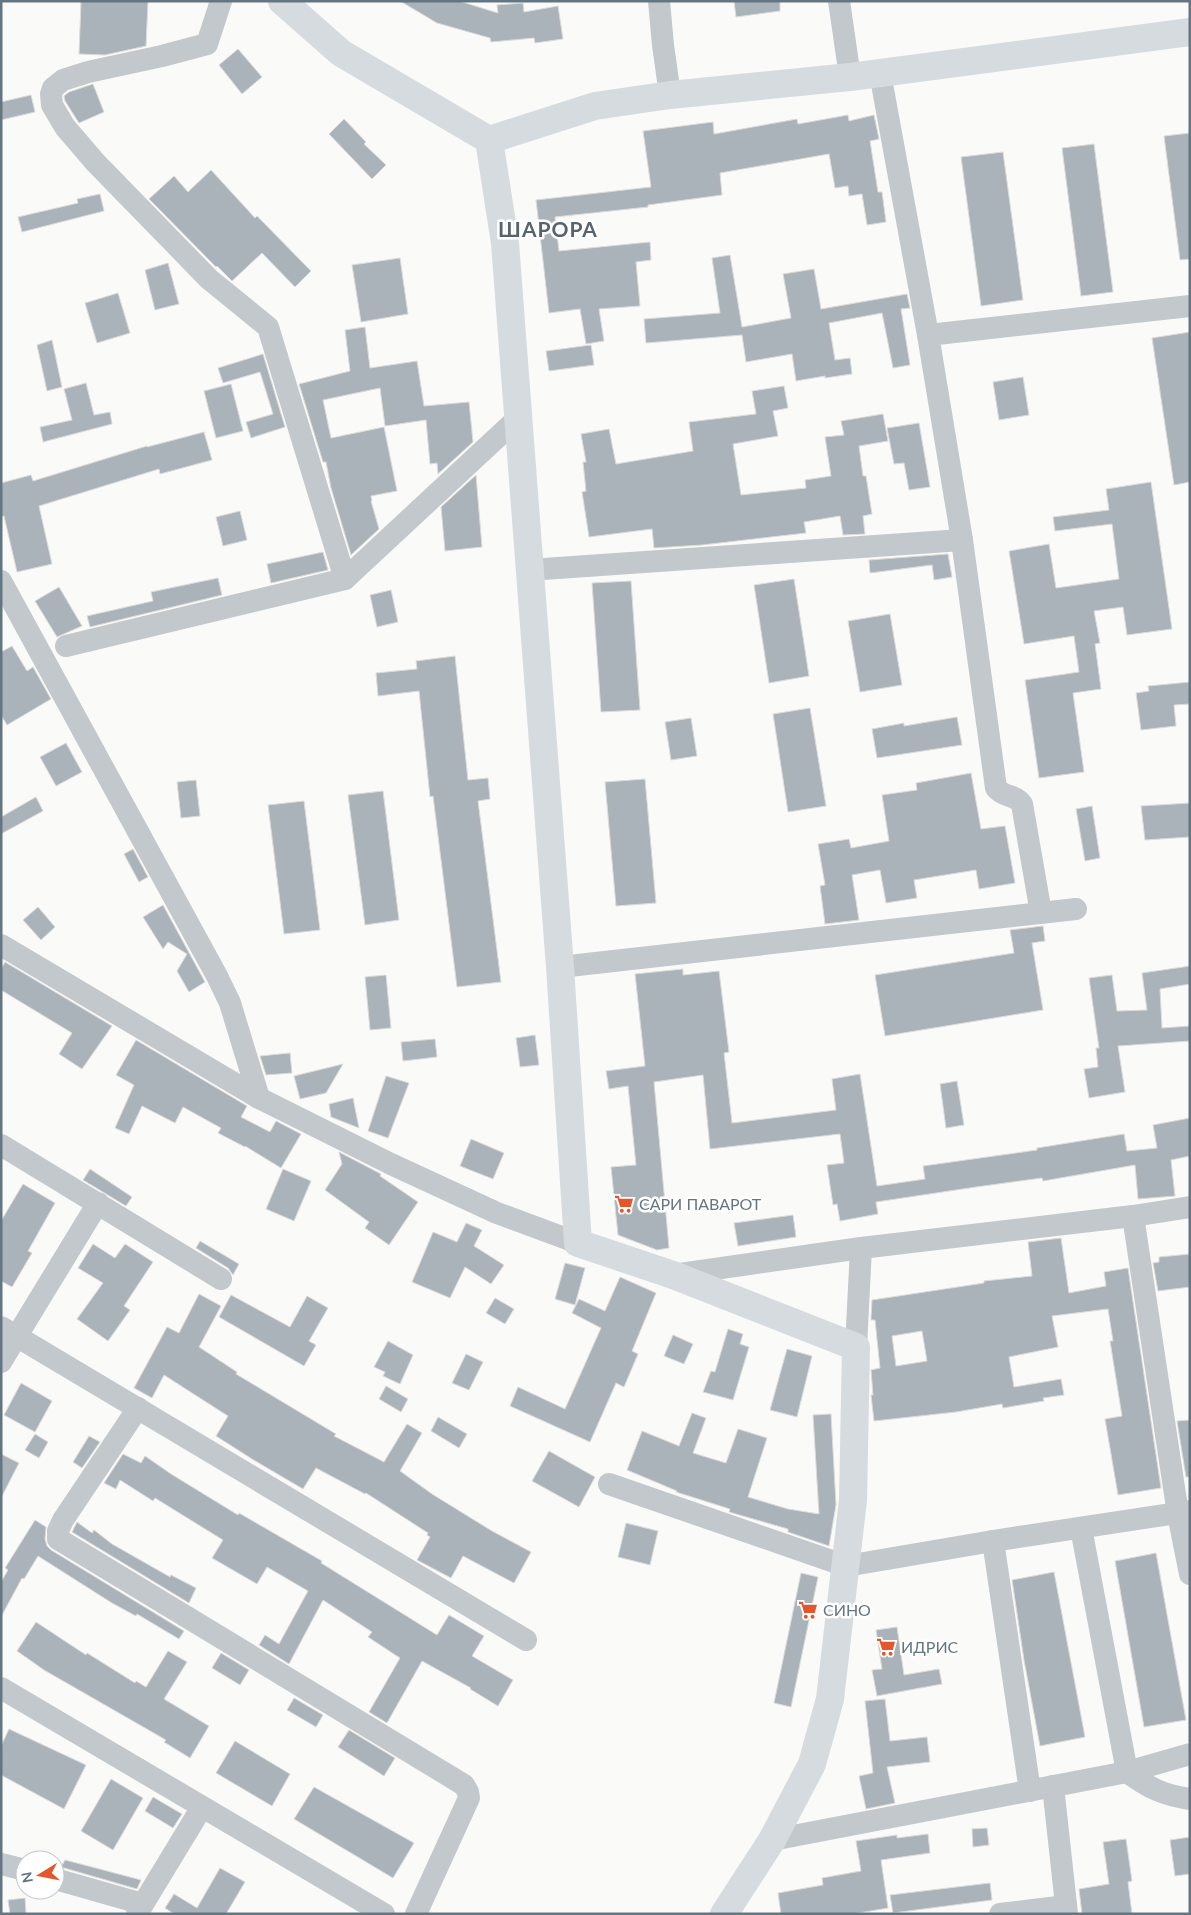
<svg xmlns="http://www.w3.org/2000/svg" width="1191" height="1915" viewBox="0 0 1191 1915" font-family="Lato,sans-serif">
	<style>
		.building { fill: #aab3b9; stroke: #dcdcda; fill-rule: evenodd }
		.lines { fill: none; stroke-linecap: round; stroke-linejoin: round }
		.street { stroke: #c3c8cc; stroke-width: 22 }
		.secondary { stroke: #d6dbdf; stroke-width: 28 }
		.labels { text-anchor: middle; stroke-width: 5; stroke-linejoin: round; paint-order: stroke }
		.poi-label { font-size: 16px; fill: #657683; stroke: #fff; text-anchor: start }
		.district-label { font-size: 21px; font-weight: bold; letter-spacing: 1px; fill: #57646e; stroke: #fff }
	</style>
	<rect width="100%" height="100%" fill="#fafaf8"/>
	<g class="building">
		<polygon points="81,1 148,1 146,46 105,55 79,54"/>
		<polygon points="400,1 459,1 498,13 497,5 523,3 524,12 558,6 563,39 535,43 534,38 491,42 490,38 437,23"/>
		<polygon points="734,1 780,1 780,11 736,17"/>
		<polygon points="238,49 262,77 242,94 219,65"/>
		<polygon points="93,84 104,112 79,123 65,101 64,96 69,92"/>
		<polygon points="31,95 35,112 1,120 1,102"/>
		<polygon points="848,115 849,121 874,115 879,139 870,141 878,192 882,192 886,222 867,225 862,194 849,196 848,186 835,188 829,154 720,173 722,195 648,205 648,207 555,217 559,251 650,242 651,260 636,262 640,306 599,309 604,341 586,344 580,309 549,313 536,200 651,187 643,131 713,122 714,134 797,119 798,124"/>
		<polygon points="344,119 366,142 364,144 386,165 372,179 329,134"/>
		<polygon points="1190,133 1190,259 1180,260 1164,136"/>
		<polygon points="1094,144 1113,292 1081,296 1062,148"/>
		<polygon points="1003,152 1023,300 981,306 961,157"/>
		<polygon points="211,170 255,218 257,216 311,271 295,287 262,253 232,281 217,266 216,267 149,199 174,176 188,192"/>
		<polygon points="100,194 104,211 22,232 18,217 78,203 77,199"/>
		<polygon points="730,255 742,327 791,318 783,274 814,269 821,309 907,294 910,308 901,309 910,365 893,368 882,313 829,323 835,360 850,358 852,374 825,378 825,376 796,381 792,354 746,362 742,335 646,343 644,319 720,313 712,258"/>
		<polygon points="400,258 408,314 361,322 352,265"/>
		<polygon points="168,263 179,304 155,310 145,270"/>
		<polygon points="118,293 130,333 97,343 85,303"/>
		<polygon points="365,327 370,368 417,361 424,406 469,402 473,442 438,474 437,463 430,464 426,420 385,426 380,388 323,400 331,438 384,427 397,491 371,496 372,501 371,501 379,529 351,555 331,488 326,462 323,462 299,384 350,371 345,330"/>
		<polygon points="1190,332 1190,482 1174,485 1152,338"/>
		<polygon points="52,340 62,387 47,391 37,345"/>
		<polygon points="591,345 594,365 549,371 546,351"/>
		<polygon points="263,354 285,427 251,438 246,422 273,414 260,372 223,383 218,368"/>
		<polygon points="1023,377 1029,415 999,420 993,382"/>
		<polygon points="86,383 94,415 110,412 112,424 43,442 40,427 72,420 64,389"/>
		<polygon points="231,384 243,431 216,438 204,391"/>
		<polygon points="784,386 788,408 773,411 778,436 733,444 741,495 806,488 805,480 831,476 825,437 844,435 841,421 883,414 888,441 859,446 863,476 866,476 872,514 863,516 865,534 843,535 840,516 804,522 806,533 702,545 654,548 652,529 589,537 582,492 586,491 583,462 586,462 581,434 609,429 616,464 693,451 689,422 756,414 752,391"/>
		<polygon points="919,423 930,487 909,490 904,463 894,464 887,428"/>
		<polygon points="204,432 212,460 160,474 159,469 39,506 52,564 17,572 4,516 1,517 1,483 31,475 33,481 147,446 147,447"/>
		<polygon points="476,475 482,547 445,551 441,507"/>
		<polygon points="1151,482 1172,629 1127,635 1123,607 1094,611 1100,643 1095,644 1101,689 1073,693 1084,772 1039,778 1025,680 1079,672 1074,636 1024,644 1009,551 1049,544 1056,588 1119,579 1112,524 1055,531 1053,517 1109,510 1106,489"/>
		<polygon points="240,511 247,540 223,546 216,517"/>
		<polygon points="323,552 328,570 271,583 267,564"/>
		<polygon points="948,554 952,577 934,580 932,565 870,573 869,560"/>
		<polygon points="218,578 222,595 90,627 87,616 153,601 151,592"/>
		<polygon points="794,579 809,676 769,683 754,585"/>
		<polygon points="631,581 640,710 601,712 592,583"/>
		<polygon points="59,587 82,626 57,637 35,601"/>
		<polygon points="391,590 398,622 377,627 370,595"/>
		<polygon points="890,614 902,685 860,692 848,621"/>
		<polygon points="12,646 27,671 33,667 51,699 7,725 1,715 1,652"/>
		<polygon points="455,656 468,780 488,778 490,799 478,801 501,982 457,987 433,796 430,797 419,691 378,696 376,673 417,669 416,661"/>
		<polygon points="1190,682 1190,704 1174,705 1176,726 1141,730 1136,693 1149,691 1148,686"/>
		<polygon points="810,708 826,806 788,812 773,714"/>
		<polygon points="957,717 962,745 877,758 872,729 904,723 904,726"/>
		<polygon points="691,718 697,756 671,760 665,722"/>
		<polygon points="66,743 82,772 56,786 40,757"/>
		<polygon points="971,773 981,829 1005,826 1015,883 979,889 976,870 914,880 917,898 886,903 880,870 852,875 859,920 825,924 820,886 825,885 818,844 849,839 851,848 889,841 882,795 917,790 916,783"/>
		<polygon points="645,779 656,903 616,906 605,782"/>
		<polygon points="196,780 200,816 181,818 177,782"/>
		<polygon points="383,791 399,920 365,925 348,795"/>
		<polygon points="36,797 43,811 1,834 1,817"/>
		<polygon points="304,801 320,930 284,934 268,805"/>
		<polygon points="1190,803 1190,837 1145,840 1141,806"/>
		<polygon points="1092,806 1100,858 1085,861 1076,809"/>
		<polygon points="133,849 148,877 139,882 124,854"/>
		<polygon points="163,905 205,982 189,992 177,971 187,954 168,942 163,949 143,917"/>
		<polygon points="38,907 55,927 41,940 23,920"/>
		<polygon points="1043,926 1045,941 1032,943 1043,1010 885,1036 875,975 1014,953 1010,930"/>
		<polygon points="5,962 112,1026 82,1069 59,1054 72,1033 1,990 1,969"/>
		<polygon points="1190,966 1190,984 1160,989 1162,1028 1190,1026 1190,1041 1118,1046 1125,1092 1089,1098 1084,1069 1098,1067 1096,1048 1099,1048 1089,978 1112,975 1117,1011 1147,1010 1142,973"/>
		<polygon points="683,969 683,975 719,971 729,1052 724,1053 732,1123 836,1110 832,1079 860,1074 877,1186 925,1179 923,1166 1037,1150 1037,1148 1124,1134 1127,1151 1157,1148 1153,1125 1190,1118 1190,1156 1171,1160 1175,1196 1138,1199 1135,1165 1043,1181 1042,1178 976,1187 876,1202 878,1214 840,1221 837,1204 833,1205 827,1165 844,1163 840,1134 710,1149 703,1075 654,1082 669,1248 657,1250 618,1235 611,1167 636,1165 628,1086 609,1089 606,1071 645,1066 635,974"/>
		<polygon points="386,975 391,1028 370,1030 365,977"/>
		<polygon points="535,1035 539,1065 520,1067 516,1038"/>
		<polygon points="435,1039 437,1057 403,1061 401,1042"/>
		<polygon points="136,1040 247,1106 241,1117 270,1132 276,1121 301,1134 281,1168 245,1146 245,1147 218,1133 221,1128 183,1107 175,1123 142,1106 129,1134 115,1128 134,1085 116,1075"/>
		<polygon points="290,1053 292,1073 266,1075 260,1056"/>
		<polygon points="343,1064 326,1093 300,1099 294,1076"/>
		<polygon points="386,1076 409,1083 388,1138 368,1131"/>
		<polygon points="957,1081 964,1125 946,1128 940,1084"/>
		<polygon points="353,1098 359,1128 331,1117 329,1104"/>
		<polygon points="471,1139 504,1153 493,1179 460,1166"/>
		<polygon points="339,1152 381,1174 380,1176 418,1202 389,1245 365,1228 369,1222 325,1190 342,1164"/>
		<polygon points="90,1169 132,1197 126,1206 83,1180"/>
		<polygon points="283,1169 311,1181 294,1221 266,1209"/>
		<polygon points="23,1184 55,1203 28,1251 32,1253 12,1287 1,1281 1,1221"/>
		<polygon points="793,1215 796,1237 738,1246 734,1223"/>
		<polygon points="466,1223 482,1230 474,1246 504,1265 491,1284 465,1267 450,1298 412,1282 433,1232 457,1242"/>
		<path d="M1061 1238 1069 1293 1106 1286 1104 1272 1128 1268 1161 1488 1118 1495 1105 1419 1122 1416 1110 1341H1113L1108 1309 1052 1316 1058 1347 1009 1357 1014 1387 1061 1379 1064 1395 1043 1398 1044 1401 1003 1408 1002 1404 956 1412 874 1421 871 1395H873L871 1370 880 1368 875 1320H871V1318L872 1300 984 1283V1281L1032 1276 1028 1242ZM922 1331 927 1361 896 1366 892 1336Z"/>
		<polygon points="200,1241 239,1264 233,1275 228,1268 196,1248"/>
		<polygon points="93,1244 115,1258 125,1244 153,1262 124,1306 130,1310 108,1341 77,1319 103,1283 78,1268"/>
		<polygon points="1190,1254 1190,1287 1158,1291 1153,1263 1159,1262 1159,1257"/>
		<polygon points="565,1263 585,1268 575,1305 555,1299"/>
		<polygon points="620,1277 656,1293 632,1351 638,1354 624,1387 616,1383 590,1442 510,1406 518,1387 565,1409 601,1328 572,1313 579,1299 605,1311"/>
		<polygon points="199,1294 221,1306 199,1347 237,1372 236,1374 336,1434 334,1436 384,1462 407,1424 422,1433 400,1471 432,1494 492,1531 531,1552 514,1583 463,1556 451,1578 417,1560 430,1537 427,1535 428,1533 366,1493 365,1494 316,1468 303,1489 252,1459 216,1436 228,1416 164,1375 152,1398 134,1388 167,1327 179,1333"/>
		<polygon points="231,1295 290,1327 307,1296 328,1308 309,1341 316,1345 304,1366 219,1317"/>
		<polygon points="495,1298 514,1309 505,1324 486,1313"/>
		<polygon points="728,1329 743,1334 740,1344 749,1347 733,1400 703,1392 711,1371 715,1372"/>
		<polygon points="673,1335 693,1344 684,1364 664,1356"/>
		<polygon points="388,1341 413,1355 400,1384 383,1376 385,1372 374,1367"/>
		<polygon points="787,1349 812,1356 797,1417 770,1410"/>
		<polygon points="466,1354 483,1362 469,1390 452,1383"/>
		<polygon points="21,1383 52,1401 35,1432 4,1415"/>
		<polygon points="386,1386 408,1399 401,1412 379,1399"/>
		<polygon points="692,1413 706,1418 693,1453 726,1463 738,1429 767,1438 748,1497 788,1509 819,1514 813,1415 831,1414 836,1505 829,1546 788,1532 788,1529 729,1512 730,1509 676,1492 677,1491 627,1470 642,1431 679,1446"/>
		<polygon points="438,1417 467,1434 459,1448 431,1431"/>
		<polygon points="1190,1420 1190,1477 1186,1477 1177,1421"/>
		<polygon points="35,1434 48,1442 39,1458 25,1450"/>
		<polygon points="89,1436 100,1442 82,1468 73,1462"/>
		<polygon points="549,1451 595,1477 579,1507 532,1481"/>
		<polygon points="1,1454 19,1463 1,1498"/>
		<polygon points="123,1454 141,1463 145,1456 171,1474 238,1515 239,1513 322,1561 321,1563 437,1635 449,1615 484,1636 472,1656 513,1680 498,1706 470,1689 471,1688 422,1661 387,1723 369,1712 400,1658 368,1637 372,1632 323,1600 289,1664 259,1645 265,1635 279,1644 308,1591 267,1567 257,1584 212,1558 223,1540 155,1498 153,1501 120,1480 116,1489 104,1483"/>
		<polygon points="35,1520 46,1527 45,1539 47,1546 51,1550 184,1631 179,1639 137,1614 136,1616 112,1603 38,1556 24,1579 22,1578 1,1617 1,1582 8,1570 5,1568"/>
		<polygon points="77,1522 92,1533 94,1530 112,1544 170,1577 171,1575 196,1588 189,1603 72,1532"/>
		<polygon points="626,1523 658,1531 650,1565 618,1557"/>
		<polygon points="1156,1553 1186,1720 1144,1727 1115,1561"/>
		<polygon points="1054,1572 1085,1737 1040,1746 1024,1660 1012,1580"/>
		<polygon points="801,1573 818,1577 791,1707 774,1703"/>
		<polygon points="36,1622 86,1655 87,1653 135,1683 136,1681 146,1687 168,1651 187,1662 164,1699 209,1726 190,1758 164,1742 166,1740 44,1670 17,1651"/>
		<polygon points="897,1627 904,1675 939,1669 942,1684 877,1696 872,1670 882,1669 876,1630"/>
		<polygon points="221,1653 249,1670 240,1685 212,1668"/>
		<polygon points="294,1698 323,1715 316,1727 287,1710"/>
		<polygon points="885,1699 890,1741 927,1737 930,1762 887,1767 895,1803 866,1809 859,1776 873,1773 865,1701"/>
		<polygon points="9,1729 86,1765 64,1809 1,1775 1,1746"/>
		<polygon points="349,1730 395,1758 384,1776 338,1747"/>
		<polygon points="235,1741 290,1774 272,1806 216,1773"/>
		<polygon points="111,1779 143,1798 113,1850 81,1831"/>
		<polygon points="314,1787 414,1843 393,1878 294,1819"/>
		<polygon points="153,1797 182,1814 173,1828 145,1811"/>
		<polygon points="987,1828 989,1845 973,1847 972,1829"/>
		<polygon points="928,1834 930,1853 881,1860 888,1908 853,1914 781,1914 778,1893 823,1885 822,1878 861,1871 856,1841 897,1835 897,1838"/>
		<polygon points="1190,1837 1190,1874 1175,1876 1170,1840"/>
		<polygon points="1126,1839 1132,1881 1128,1882 1132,1914 1082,1914 1079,1889 1109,1884 1103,1842"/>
		<polygon points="65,1860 92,1867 141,1880 137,1889 61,1867"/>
		<polygon points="220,1868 245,1882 226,1914 174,1914 165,1908 174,1894 197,1908"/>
		<polygon points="990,1883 992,1900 893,1913 890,1895"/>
		<polygon points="25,1898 26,1914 10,1914 8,1900"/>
	</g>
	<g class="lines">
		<g class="street">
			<polyline points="221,1 207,44 162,56 88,72 63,80 53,88 51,94 52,105 65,127 95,162 209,279 268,327 345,579 518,418"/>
			<polyline points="659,1 663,45 670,95"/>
			<polyline points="839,1 850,77"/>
			<path d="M880 73 928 335 962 540 996 788C1003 797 1016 795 1022 804L1041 913"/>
			<polyline points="928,335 1190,306"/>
			<polyline points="529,570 962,540"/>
			<polyline points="1,581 217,976 230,1003 259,1098"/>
			<polyline points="66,646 345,579"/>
			<polyline points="1,945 259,1098 391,1164 497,1213 578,1243"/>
			<polyline points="560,967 1076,909"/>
			<polyline points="1,1145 221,1279"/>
			<polyline points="1133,1216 1178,1514 1190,1574"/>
			<polyline points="673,1275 861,1248 1133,1216 1190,1207"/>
			<polyline points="1,1327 526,1640"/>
			<polyline points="856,1347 861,1248"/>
			<polyline points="1,1362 98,1203"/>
			<polyline points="138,1408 63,1520 58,1531 58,1539 464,1785 468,1792 469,1798 416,1914"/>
			<polyline points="609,1484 846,1566 993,1541 1190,1511"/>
			<path d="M1081 1528 1127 1772C1149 1788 1163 1795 1190 1799"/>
			<polyline points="993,1541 1030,1791"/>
			<polyline points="1,1688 384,1914"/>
			<polyline points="1053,1786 1067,1914"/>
			<polyline points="772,1840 1127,1772 1190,1754"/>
			<polyline points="1,1864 25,1870"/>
			<polyline points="55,1879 143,1904"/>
			<polyline points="137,1914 202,1807"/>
			<polyline points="1000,1914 1066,1906"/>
		</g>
		<g class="secondary">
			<polyline points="282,1 341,53 489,140 595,106 670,95 850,77 1190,32"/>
			<polyline points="489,140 505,243 560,967 578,1243 673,1275 856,1347 853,1500 830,1699 812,1764 772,1840 724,1914"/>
		</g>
	</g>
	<defs>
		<g id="supermarket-bare" transform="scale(1.5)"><path d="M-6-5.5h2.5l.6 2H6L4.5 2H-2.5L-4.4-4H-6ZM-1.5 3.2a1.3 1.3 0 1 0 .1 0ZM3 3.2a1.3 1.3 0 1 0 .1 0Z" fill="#e4572e" stroke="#fff" stroke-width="2.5" paint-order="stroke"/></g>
	</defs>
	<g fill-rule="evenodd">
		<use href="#supermarket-bare" x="624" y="1204"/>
		<use href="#supermarket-bare" x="808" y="1610"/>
		<use href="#supermarket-bare" x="886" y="1647"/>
	</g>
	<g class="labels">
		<g class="poi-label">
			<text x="639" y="1210">САРИ ПАВАРОТ</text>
			<text x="823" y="1616">СИНО</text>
			<text x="901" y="1653">ИДРИС</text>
		</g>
		<g class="district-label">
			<text x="548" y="237">ШАРОРА</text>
		</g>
	</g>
	<rect width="1191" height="1915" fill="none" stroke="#657683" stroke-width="5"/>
	<g transform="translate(40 1875) rotate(260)"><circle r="24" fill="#ffffff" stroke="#c1c8cd"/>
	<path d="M0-4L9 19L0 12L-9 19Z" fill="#e4572e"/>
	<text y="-8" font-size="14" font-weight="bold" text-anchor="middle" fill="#657683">N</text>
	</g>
</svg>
